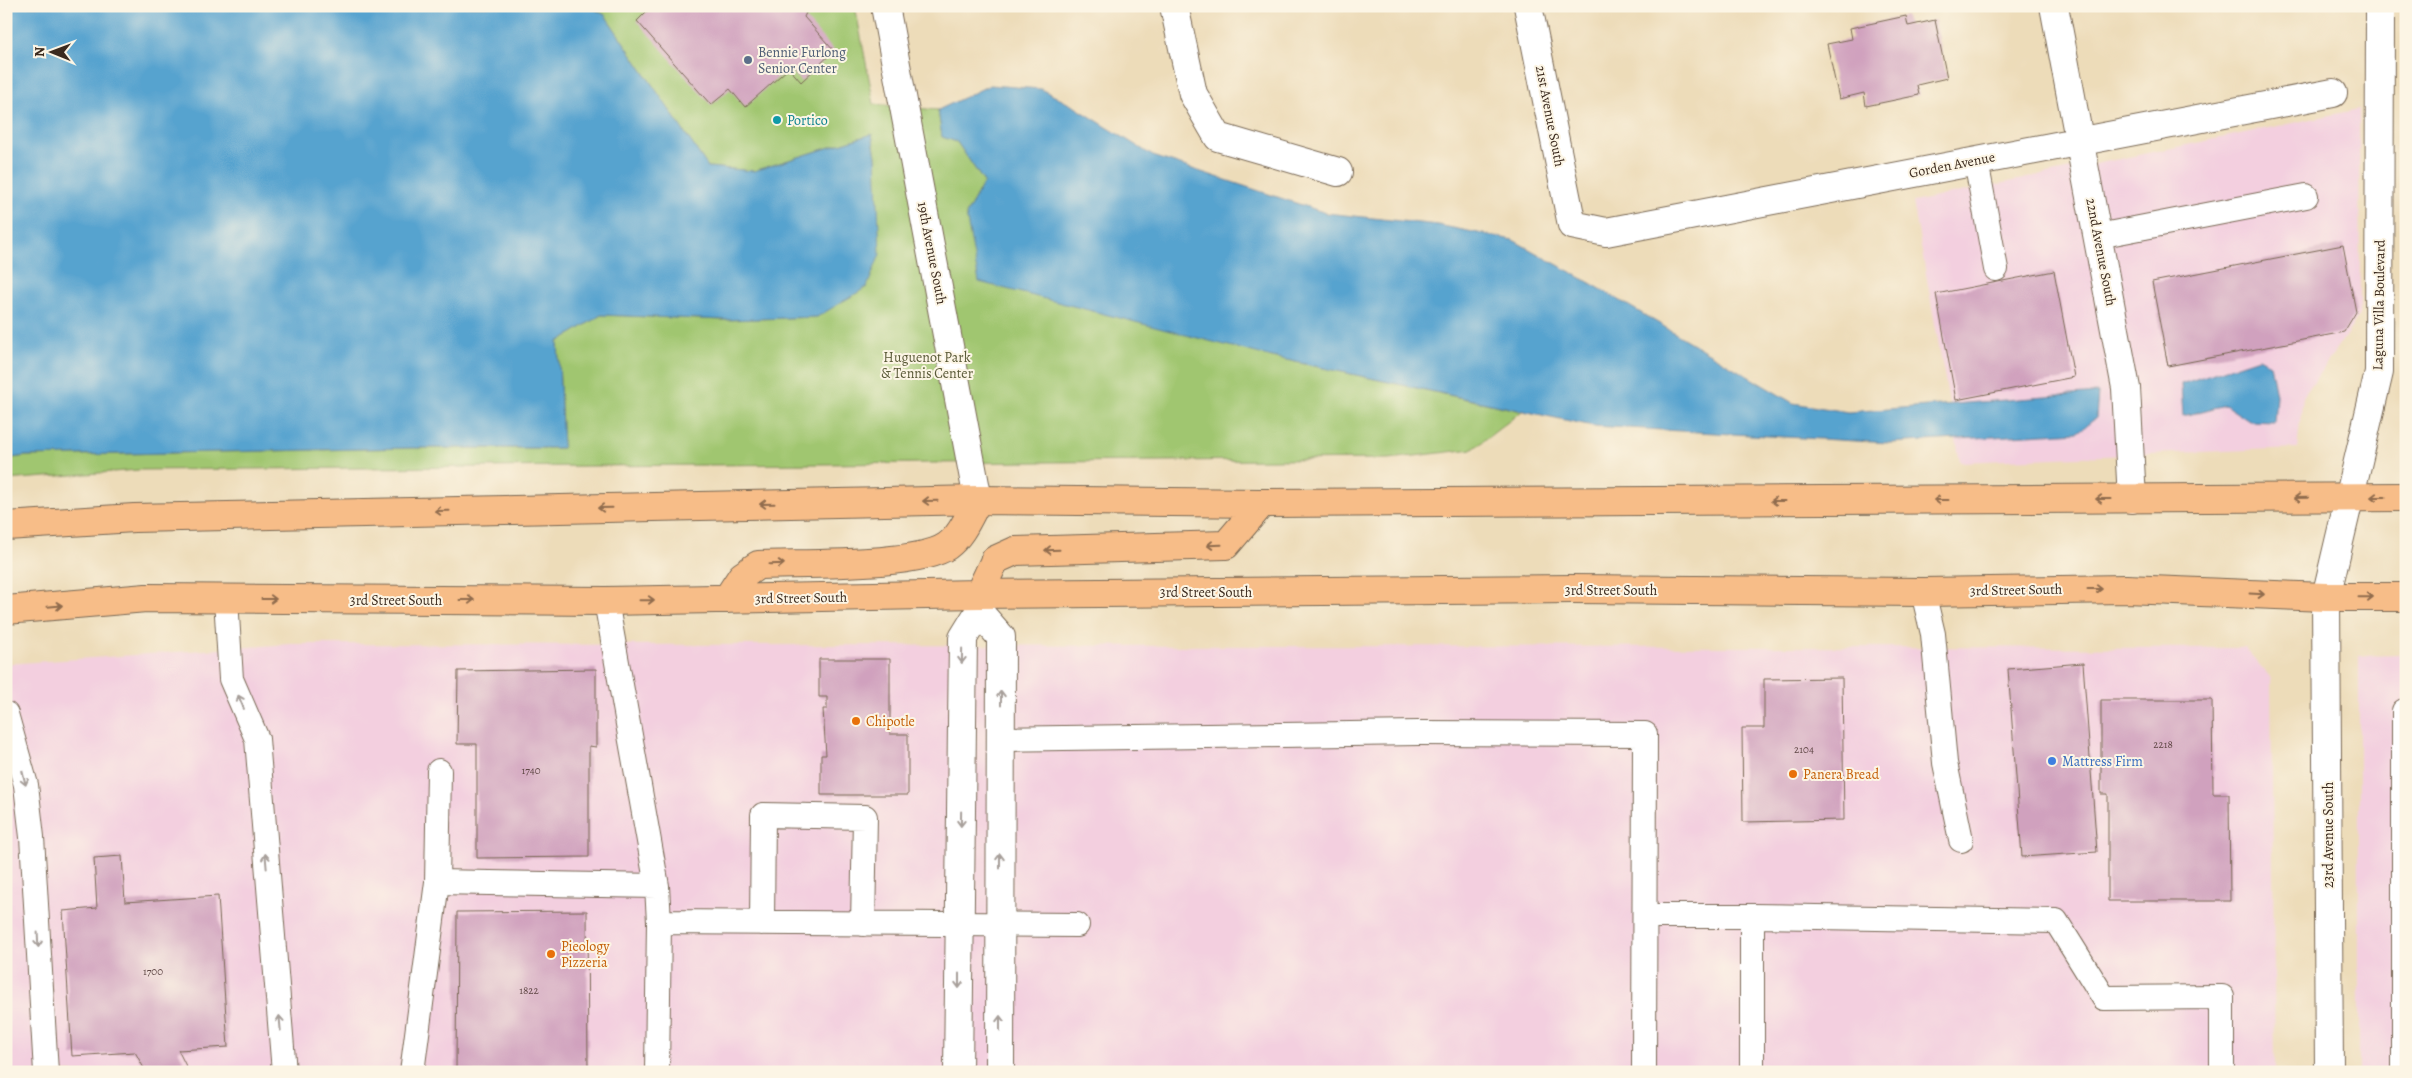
<svg xmlns="http://www.w3.org/2000/svg" width="2412" height="1078" font-family="Alegreya,serif">
<rect width="100%" height="100%" fill="#fcf5e5"/>
<filter id="ink" filterUnits="userSpaceOnUse"><feTurbulence type="fractalNoise" baseFrequency=".02" numOctaves="2"/><feDisplacementMap in="SourceGraphic" scale="10" xChannelSelector="R" yChannelSelector="G"/><feConvolveMatrix kernelMatrix="1 2 1 2 8 2 1 2 1" color-interpolation-filters="sRGB"/></filter>
<filter id="wash" filterUnits="userSpaceOnUse"><feTurbulence type="fractalNoise" baseFrequency=".0096" numOctaves="4" result="noise"/><feDisplacementMap in="SourceGraphic" scale="20" xChannelSelector="R" yChannelSelector="G"/><feGaussianBlur stdDeviation="1.12" result="paint"/><feColorMatrix in="noise" values="0 0 0 0 0 0 0 0 0 0 0 0 0 0 0 0 0 1.4 0 .05"/><feComposite in="paint" operator="in"/></filter>
<g filter="url(#wash)">
<rect width="100%" height="100%" fill="#eddcb9"/>
<path fill="#f3cfdf" d="M2359,109L2360,315L2303,397L2297,448L1960,462L1913,202Z
M291,644L2245,648L2271,678L2275,1072H6V664Z
M2406,655V1072H2359V656Z"/>
<path fill="#a0c670" stroke="#6e7847" d="M589,6H855L874,104L938,110L942,137L957,142L984,182L966,215L1268,356L1522,411L1473,449L1389,459L139,470L6,480V459L25,456L410,448H563L558,342L601,315L725,320L817,317L876,185V157L872,134L754,171L708,167L605,15Z"/>
<path fill="#57a3cf" stroke="#496676" d="M6,6H589L605,15L708,167L754,171L872,134L876,157L880,254L867,287L817,317L725,320L601,315L558,342L563,448H410L25,456L6,459Z
M990,85L1041,89L1075,107L1153,156L1326,213L1438,225L1513,240L1592,284L1793,403L1848,412L2098,393L2096,418L2078,432L1890,443L1593,426L1268,356L979,282L966,215L984,182L957,142L942,137L938,110Z
M2259,358L2270,364L2276,395L2274,422L2249,421L2225,405L2183,416L2181,384Z"/>
<g id="blocks">
<path fill="#d0a1be" d="M652,6H801L806,13L804,17L834,51L801,82L789,68L745,107L730,89L711,105L637,21Z
M1906,16L1908,26L1935,20L1947,78L1917,85L1919,95L1866,106L1864,93L1839,99L1827,44L1852,39L1850,28Z
M2343,245L2356,312L2344,332L2168,366L2152,282Z
M2054,271L2074,377L1956,400L1936,294Z
M819,659H890V734H908V795H821V755H826L823,709H827V697H819Z
M2083,663L2097,852L2022,857L2008,669Z
M596,669V747L589,746V857L477,858V744H457L458,671Z
M1842,678L1844,820L1743,822L1742,728H1764V679Z
M2101,700H2212L2213,794H2229L2230,901H2108V794H2101Z
M122,856L125,902L218,896L228,1047L178,1050L189,1072H146L135,1052L72,1056L63,911L97,908L94,858Z
M587,911L588,1072H456L457,912Z"/>
</g>
</g>
<g filter="url(#ink)">
<use href="#blocks" fill-opacity="0" stroke="#796854" stroke-width="1"/>
<g fill="none" stroke-linecap="round" stroke-linejoin="round">
<defs>
<path id="lane" d="M1976,161L1996,269
M2098,236L2306,196
M1923,592L1933,634L1945,763L1961,840
M226,599L231,679L257,739L284,1072
M606,601L657,886L659,922L657,1072
M6,714L26,785L32,837L46,1072
M1000,739L1419,733L1645,734L1644,1072
M439,771L437,882L657,886
M1645,916H1752
M659,922L1077,925
M762,923L763,815L865,817L863,924
M412,1072L437,882
M1752,1072V916L2056,921L2104,998L2222,997V1072
M2404,1072V711L2406,712"/>
<path id="street" d="M885,6L978,500
M1174,6L1193,94L1218,137L1338,172
M1528,6L1572,225L1606,232L2333,93
M2054,6L2126,388L2132,499
M979,612L1001,637L1000,1072
M958,1072L963,638L979,612V594
M2329,1072L2326,597L2379,372L2380,6"/>
<path id="primary" d="M6,526L134,518L978,500L1262,503L2406,497
M979,594L995,560L1015,551L1226,545L1262,503
M727,599L742,576L758,565C798,563 917,567 947,546C962,535 969,516 978,500
M6,610L146,598L606,601L979,594L1573,589L1923,592L2126,589L2326,597H2406"/>
</defs>
<use href="#lane" stroke="#796854" stroke-width="26"/>
<use href="#street" stroke="#796854" stroke-width="30"/>
<use href="#primary" stroke="#796854" stroke-width="30"/>
<use href="#lane" stroke="#fff" stroke-width="24"/>
<use href="#street" stroke="#fff" stroke-width="28"/>
<use href="#primary" stroke="#f7bd88" stroke-width="28"/>
</g>
<defs><path id="oneway-shaft" d="M-6 0H5M1.5-3L5.5 0L1.5 3" fill="none" stroke-width="1.6" stroke-linecap="round" stroke-linejoin="round" transform="scale(1.25)"/></defs>
<g stroke="#906c4e">
<use href="#oneway-shaft" transform="translate(2378 497) rotate(180)"/>
<use href="#oneway-shaft" transform="translate(2301 498) rotate(179)"/>
<use href="#oneway-shaft" transform="translate(2103 499) rotate(180)"/>
<use href="#oneway-shaft" transform="translate(1941 500) rotate(180)"/>
<use href="#oneway-shaft" transform="translate(930 501) rotate(179)"/>
<use href="#oneway-shaft" transform="translate(1778 501) rotate(180)"/>
<use href="#oneway-shaft" transform="translate(767 504) rotate(179)"/>
<use href="#oneway-shaft" transform="translate(605 508) rotate(179)"/>
<use href="#oneway-shaft" transform="translate(442 511) rotate(179)"/>
<use href="#oneway-shaft" transform="translate(1214 545) rotate(178)"/>
<use href="#oneway-shaft" transform="translate(1052 550) rotate(178)"/>
<use href="#oneway-shaft" transform="translate(777 564) rotate(-2)"/>
<use href="#oneway-shaft" transform="translate(2095 589)"/>
<use href="#oneway-shaft" transform="translate(2257 594) rotate(3)"/>
<use href="#oneway-shaft" transform="translate(2366 597) rotate(-1)"/>
<use href="#oneway-shaft" transform="translate(269 599)"/>
<use href="#oneway-shaft" transform="translate(467 600)"/>
<use href="#oneway-shaft" transform="translate(647 600) rotate(-1)"/>
<use href="#oneway-shaft" transform="translate(55 606) rotate(-5)"/>
</g>
<g stroke="#a79f9a">
<use href="#oneway-shaft" transform="translate(962 656) rotate(91)"/>
<use href="#oneway-shaft" transform="translate(1001 698) rotate(-90)"/>
<use href="#oneway-shaft" transform="translate(241 702) rotate(-113)"/>
<use href="#oneway-shaft" transform="translate(24 778) rotate(76)"/>
<use href="#oneway-shaft" transform="translate(961 819) rotate(91)"/>
<use href="#oneway-shaft" transform="translate(266 861) rotate(-95)"/>
<use href="#oneway-shaft" transform="translate(1000 861) rotate(-90)"/>
<use href="#oneway-shaft" transform="translate(38 940) rotate(87)"/>
<use href="#oneway-shaft" transform="translate(959 981) rotate(90)"/>
<use href="#oneway-shaft" transform="translate(280 1023) rotate(-95)"/>
<use href="#oneway-shaft" transform="translate(1000 1023) rotate(-90)"/>
</g>
</g>
<circle fill="#5c6f8a" stroke="#fcf5e5" stroke-width="2" cx="748" cy="60" r="5"/>
<circle fill="#0f9aa8" stroke="#fcf5e5" stroke-width="2" cx="777" cy="120" r="5"/>
<g fill="#e8710a" stroke="#fcf5e5" stroke-width="2">
<circle cx="856" cy="721" r="5"/>
<circle cx="1793" cy="774" r="5"/>
<circle cx="551" cy="954" r="5"/>
</g>
<circle fill="#3f7fe0" stroke="#fcf5e5" stroke-width="2" cx="2052" cy="761" r="5"/>
<g text-anchor="middle" dominant-baseline="central" stroke-width="4" stroke-linejoin="round" paint-order="stroke">
<g font-size="11" fill="#604846">
<text x="2163" y="744">2218</text>
<text x="1804" y="749">2104</text>
<text x="531" y="770">1740</text>
<text x="153" y="971">1700</text>
<text x="529" y="990">1822</text>
</g>
<g font-size="14" fill="#4e5e75" stroke="#fcf5e5" text-anchor="start">
<text x="758" y="52">Bennie Furlong<tspan x="758" dy="16">Senior Center</tspan></text>
</g>
<g font-size="14" fill="#3b2a1e" stroke="#fcf5e5">
<text transform="translate(1550 116) rotate(79)">21st Avenue South</text>
<text transform="translate(1952 165) rotate(-11)">Gorden Avenue</text>
<text transform="translate(2101 252) rotate(79)">22nd Avenue South</text>
<text transform="translate(932 253) rotate(79)">19th Avenue South</text>
<text transform="translate(2379 305) rotate(-89)">Laguna Villa Boulevard</text>
<text x="1611" y="590">3rd Street South</text>
<text transform="translate(2016 590) rotate(-1)">3rd Street South</text>
<text x="1206" y="592">3rd Street South</text>
<text transform="translate(801 598) rotate(-1)">3rd Street South</text>
<text x="396" y="600">3rd Street South</text>
<text transform="translate(2328 835) rotate(-90)">23rd Avenue South</text>
</g>
<g font-size="14" fill="#0d838f" stroke="#fcf5e5" text-anchor="start">
<text x="787" y="120">Portico</text>
</g>
<g font-size="14" fill="#595937" stroke="#fcf5e5">
<text x="927" y="357">Huguenot Park<tspan x="927" dy="16">&amp; Tennis Center</tspan></text>
</g>
<g font-size="14" fill="#c56008" stroke="#fcf5e5" text-anchor="start">
<text x="866" y="721">Chipotle</text>
<text x="1803" y="774">Panera Bread</text>
<text x="561" y="946">Pieology<tspan x="561" dy="16">Pizzeria</tspan></text>
</g>
<g font-size="14" fill="#366cbe" stroke="#fcf5e5" text-anchor="start">
<text x="2062" y="761">Mattress Firm</text>
</g>
</g>
<rect width="2412" height="1078" fill="none" stroke="#fcf5e5" stroke-width="25"/>
<g transform="translate(52 52) rotate(271)" stroke="#fcf5e5" stroke-width="4" paint-order="stroke">
<path d="M0-4L9 19L0 12L-9 19Z" fill="#3b2a1e"/>
<text y="-8" font-size="14" font-weight="bold" text-anchor="middle" fill="#3b2a1e">N</text>
</g>
</svg>
